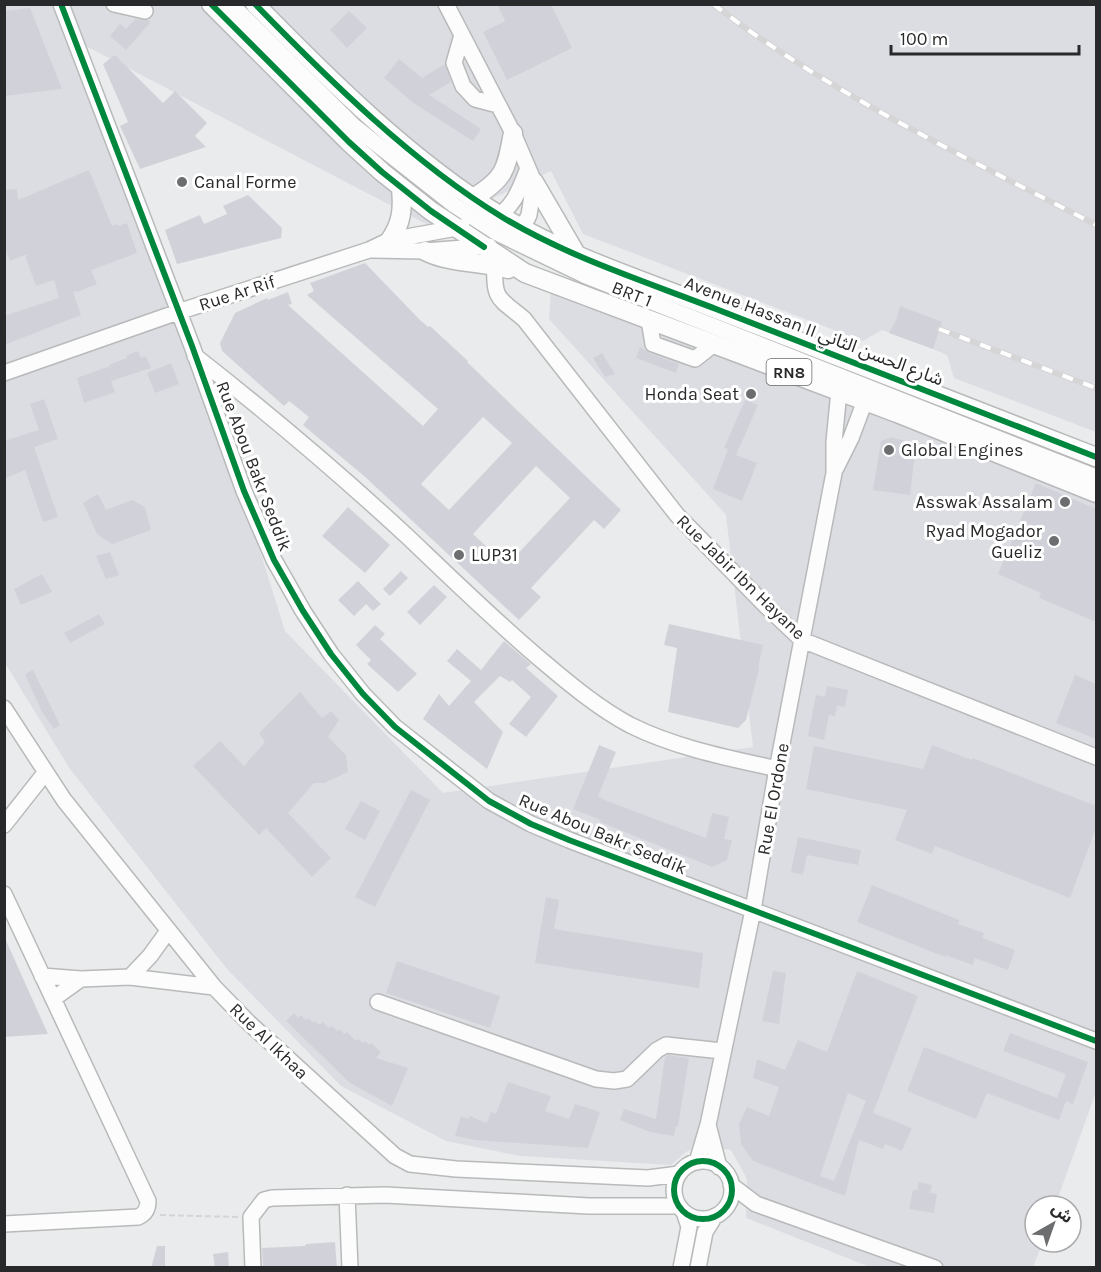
<svg xmlns="http://www.w3.org/2000/svg" width="1101" height="1272" font-family="Karla,'Noto Sans Arabic',sans-serif">
<rect width="100%" height="100%" fill="#eaebec"/>
<path fill="#dcdde3" d="M5,5H1096V432L954,378L947,355L933,349L882,330L863,341L583,234L551,171L432,227L63,34L228,449L285,631L443,793L753,747L726,515L549,319L552,275L1096,489V1092L1055,1206H1035V1242H1043L1033,1267H870L746,1218L747,1179L731,1150L701,1145L686,1152L671,1165L520,1156L446,1141L341,1086L227,969L70,769L5,663Z"/>
<path fill="#d1d2d9" fill-rule="evenodd" d="M497,4H551L572,48L507,80L483,32L505,21Z
M30,8L62,89L4,96V11Z
M349,11L367,28L347,48L330,30Z
M135,19L148,20L151,22L126,50L110,36L120,24L126,29Z
M115,55L163,103L175,91L207,123L195,136L206,147L140,169L120,126L128,122L103,64Z
M399,59L422,78L445,64L451,82L429,95L481,129L473,141L412,102L384,78Z
M89,170L112,226L117,224L118,226L127,223L137,253L91,270L97,284L80,291L73,292L81,315L4,345V316L59,298L54,280L36,286L26,258L27,254L10,261L4,246V190L17,189L18,200Z
M248,195L282,228L281,238L177,264L165,230L200,215L204,224L227,214L223,206Z
M365,263L420,320L428,327L430,326L468,361L467,362L621,510L604,529L594,520L531,588L541,597L519,620L364,476L303,425L309,417L289,401L284,406L222,351L220,343L235,313L267,298L268,300L288,292L292,304L288,305L423,426L438,409L307,295L314,291L310,283ZM483,417L512,443L449,510L421,484ZM536,466L570,498L510,562L493,546L490,550L473,534Z
M900,306L942,322L933,349L889,333L897,318Z
M640,347L650,353L679,364L676,373L636,358Z
M138,351L141,358L146,356L151,368L111,381L115,392L84,403L77,378L110,366L109,365L127,358L126,356Z
M602,353L615,374L605,377L593,358Z
M171,363L179,384L155,393L147,373Z
M44,399L58,439L34,447L58,517L43,522L25,470L4,479V441L39,430L30,404Z
M745,400L758,405L736,455L757,463L742,501L713,489L728,449L724,448Z
M891,437L916,444L910,495L873,490L881,441Z
M1036,483L1096,509V622L1039,598L1041,593L998,574Z
M98,494L106,510L132,500L145,507L151,530L112,544L97,534L83,503Z
M348,507L390,545L365,573L322,536Z
M110,552L119,575L106,579L96,556Z
M401,571L408,578L390,596L383,589Z
M42,574L52,592L21,605L14,589Z
M358,581L381,604L373,611L366,604L354,616L338,600Z
M434,585L447,597L420,625L407,612Z
M99,614L105,624L70,643L64,633Z
M669,624L763,645L758,668L759,669L746,720L738,728L668,712L677,648L664,645Z
M375,625L385,634L380,639L417,674L398,692L367,664L371,660L356,645Z
M504,641L531,664L526,668L558,696L526,737L509,724L531,697L512,680L510,682L500,676L474,702L503,732L487,769L423,719L439,694L449,706L471,681L447,661L457,649L481,670Z
M33,670L60,725L54,729L42,712L25,674Z
M1075,675L1096,684V739L1056,723Z
M827,686L848,690L845,707L837,705L835,716L829,715L824,740L808,736L816,695L825,697Z
M300,692L322,718L331,711L339,720L328,737L346,755L348,772L324,783H314L288,813L331,858L312,877L266,828L259,835L193,766L220,741L244,766L265,742L259,733Z
M599,745L616,752L598,796L607,801L706,838L712,813L729,817L724,839L732,840L727,860L712,867L600,822L601,820L573,809Z
M932,745L972,760L973,758L1096,806V828L1070,898L935,846L932,854L895,840L907,810L806,789L814,746L923,769Z
M411,790L430,800L375,907L355,897Z
M361,801L380,811L365,840L345,829Z
M798,837L861,850L858,865L807,855L803,875L791,872Z
M872,885L959,920L958,924L984,933L982,938L1015,950L1008,970L975,958L973,965L945,955V957L857,922Z
M546,897L559,900L554,929L703,953L699,988L535,963Z
M4,936L48,1034L4,1037Z
M397,961L500,996L490,1028L386,993Z
M773,971L786,973L779,1024L762,1021Z
M857,971L918,996L873,1113L912,1128L902,1151L885,1144L883,1149L859,1140L845,1196L753,1161L741,1144L739,1124L747,1107L769,1116L779,1087L753,1078L757,1059L785,1070L798,1040L827,1052ZM848,1093L866,1101L834,1181L820,1176Z
M294,1013L298,1018L301,1015L306,1020L308,1018L313,1023L315,1021L319,1025L323,1022L329,1028L332,1026L338,1031L340,1029L344,1034L347,1032L356,1041L358,1039L363,1043L365,1041L369,1045L371,1043L381,1052L376,1058L408,1068L392,1106L350,1083L286,1021Z
M1010,1033L1088,1062L1073,1104L1066,1101L1059,1120L987,1093L976,1119L907,1091L924,1047L1057,1098L1066,1074L1003,1051Z
M668,1055L689,1058L678,1126H676L674,1136L650,1132L620,1120L624,1109L656,1119L665,1057Z
M508,1082L551,1096L545,1111L569,1119L575,1104L600,1112L588,1148L476,1140L455,1136L461,1116L468,1119L470,1116L487,1123L491,1112L496,1114Z
M919,1182L932,1185L930,1193L937,1194L934,1213L909,1209L913,1190H917Z
M335,1242L337,1268H263L262,1248L305,1246L306,1244Z
M157,1246H165V1268H151Z
M228,1252L229,1268H215L213,1254Z"/>
<g fill="none" stroke-linecap="round" stroke-linejoin="round">
<defs>
<path id="minor" d="M61,4L192,346L244,491L274,560L303,611L331,654L363,694L395,727L489,801L531,824L569,840L1096,1041
M114,4L145,11
M231,4L355,127L454,205L497,233L586,276L1096,477
M446,4L513,133L534,182L529,215L522,229L513,235
M462,35L454,63L463,86L475,99L498,105
M491,220C513,210 520,189 528,168
M372,250L425,251L489,246
M495,265C493,300 499,298 524,319L677,515L766,606L802,640L1096,757
M649,320L653,344L695,359L714,344
M195,356C269,414 340,474 409,538C454,581 498,624 546,664C572,686 600,709 630,725C676,748 728,758 778,769
M4,373L178,312L369,250L390,240L462,227
M836,468L851,438L869,390
M4,708L64,800L214,987L249,1023L395,1156L410,1164L456,1169L648,1178L679,1174
M4,825L45,773
M4,894L148,1201C148,1209 145,1214 138,1217L4,1224
M42,976L81,979L130,977L214,987
M130,977L150,956L168,931
M53,999L81,979
M378,1002L596,1079L614,1081L627,1079L657,1050L666,1045L722,1051
M708,1125L719,1167
M674 1190a29 29 0 1 1 58 0a29 29 0 1 1-58 0Z
M697,1162L708,1125L753,910L775,780L834,473V442L840,381
M731,1185L756,1204L935,1268
M347,1195L350,1268
M253,1268L251,1217L264,1200L272,1198L385,1195L589,1206H679
M681,1268L689,1227L684,1212
M698,1268L705,1232L715,1216"/>
<path id="major" d="M211,4L349,142L382,172L431,211L525,273L897,413L1096,493
M255,4C329,80 412,162 502,217C568,257 644,281 716,309C843,359 970,407 1096,457
M534,182L576,254
M473,198C506,178 506,169 513,133
M390,240C402,223 403,208 401,188
M425,251C451,264 481,261 508,269"/>
</defs>
<use href="#minor" stroke="#b8baba" stroke-width="18"/>
<use href="#major" stroke="#b8baba" stroke-width="21"/>
<path stroke="#d4d5d5" stroke-width="2" stroke-dasharray="6 3" stroke-linecap="butt" d="M160,1215L238,1217"/>
<use href="#minor" stroke="#fcfcfc" stroke-width="15"/>
<use href="#major" stroke="#fcfcfc" stroke-width="18"/>
<defs>
<path id="rail" d="M713,4C830,94 966,157 1096,225
M939,329L1096,388"/>
</defs>
<use href="#rail" stroke="#d5d5d6" stroke-width="6"/>
<use href="#rail" stroke="#fff" stroke-width="4" stroke-dasharray="11" stroke-linecap="butt"/>
<defs>
<path id="cycleway" d="M61,4L192,346L244,491L274,560L303,611L331,654L363,694L395,727L489,801L531,824L569,840L1096,1041
M211,4L349,142L382,172L431,211L484,247
M255,4C329,80 412,162 502,217C568,257 644,281 716,309C843,359 970,407 1096,457
M674 1190a29 29 0 1 1 58 0a29 29 0 1 1-58 0Z"/>
</defs>
<use href="#cycleway" stroke="#fff" stroke-width="10"/>
<use href="#cycleway" stroke="#00873e" stroke-width="6"/>
</g>
<g fill="#6c6d6e" stroke="#fff" stroke-width="2">
<circle cx="182" cy="182" r="6"/>
<circle cx="751" cy="394" r="6"/>
<circle cx="889" cy="450" r="6"/>
<circle cx="1065" cy="502" r="6"/>
<circle cx="1054" cy="541" r="6"/>
<circle cx="459" cy="555" r="6"/>
</g>
<g text-anchor="middle" dominant-baseline="central" stroke-width="6" stroke-linejoin="round" paint-order="stroke">
<rect fill="#fff" stroke="#68696a" stroke-width="1.5" x="766.5" y="359" width="45" height="26" rx="4.5"/>
<g font-size="16" font-weight="bold" fill="#28292a">
<text x="789" y="372">RN8</text>
</g>
<g font-size="18" fill="#28292a" stroke="#fff" text-anchor="start">
<text x="194" y="182">Canal Forme</text>
<text x="739" y="394" text-anchor="end">Honda Seat</text>
<text x="901" y="450">Global Engines</text>
<text x="1053" y="502" text-anchor="end">Asswak Assalam</text>
<text x="1042" y="531" text-anchor="end">Ryad Mogador<tspan x="1042" dy="21">Gueliz</tspan></text>
<text x="471" y="555">LUP31</text>
</g>
<g font-size="18" fill="#28292a" stroke="#fff">
<text transform="translate(237 293) rotate(-18)">Rue Ar Rif</text>
<text transform="translate(632 294) rotate(22)">BRT 1</text>
<text transform="translate(814 331) rotate(21)">Avenue Hassan II شارع الحسن الثاني</text>
<text transform="translate(254 466) rotate(69)">Rue Abou Bakr Seddik</text>
<text transform="translate(741 577) rotate(44)">Rue Jabir Ibn Hayane</text>
<text transform="translate(773 799) rotate(-80)">Rue El Ordone</text>
<text transform="translate(603 834) rotate(23)">Rue Abou Bakr Seddik</text>
<text transform="translate(269 1041) rotate(44)">Rue Al Ikhaa</text>
</g>
</g>
<rect width="1101" height="1272" fill="none" stroke="#28292a" stroke-width="12"/>
<g transform="translate(1053 1224) rotate(40)"><circle r="28" fill="#ffffff" stroke="#a9a9aa" stroke-width="1.5"/>
<path d="M0-4.5L10 22L0 15L-10 22Z" fill="#6c6d6e"/>
<text y="-9" font-size="16" font-weight="bold" text-anchor="middle" fill="#28292a">ش</text>
</g>
<path d="M891 45v9h188v-9" fill="none" stroke="#28292a" stroke-width="3"/>
<text x="900" y="45" font-size="18" fill="#28292a" stroke="#ffffff" stroke-width="4.5" paint-order="stroke">100 m</text>
</svg>
